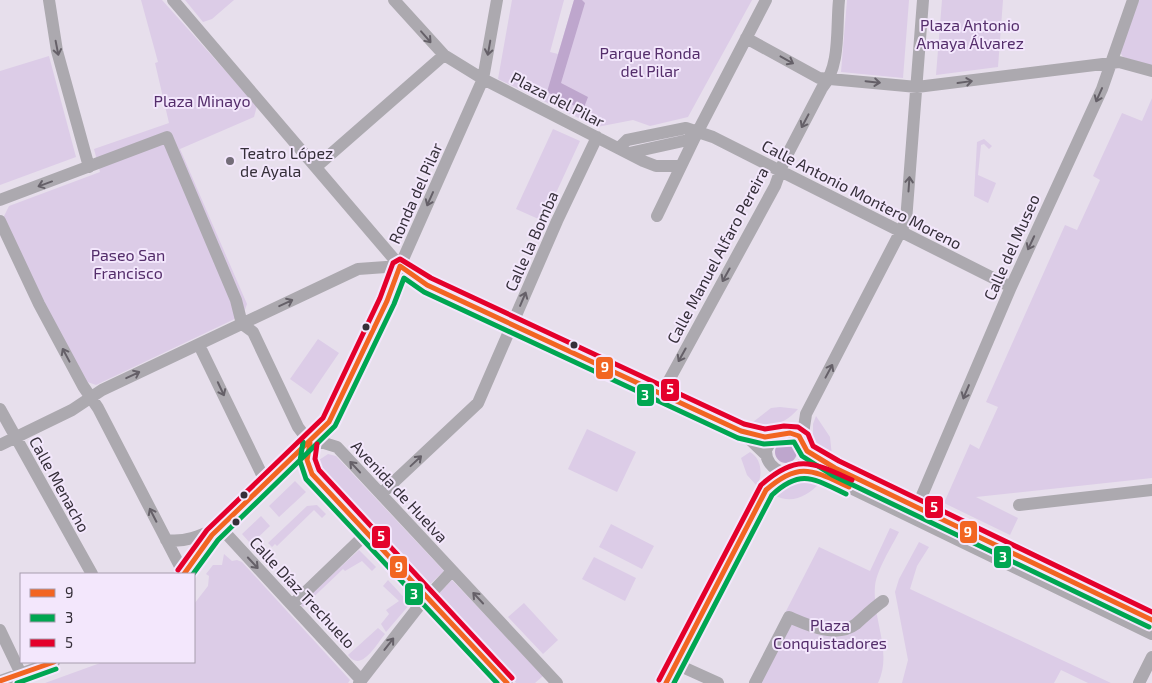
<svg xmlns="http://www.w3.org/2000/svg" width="1152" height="683" font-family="'Exo 2',sans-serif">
<rect width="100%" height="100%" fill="#e7dfec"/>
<path fill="#dccce7" d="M141,0H162L257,106L254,117L180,149L247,304L243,315L96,385L79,379L3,218L9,206L100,172L94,149L169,123L155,63L158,62Z
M185,0H234L212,19L203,22Z
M512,0H564L550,52L558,54L574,0H752L688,117L650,126L633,120L597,127L498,79Z
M847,0H909L903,78L841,72Z
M942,0H1003L998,67L936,75Z
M1139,0H1152V66L1123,57L1120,52Z
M49,56L76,157L0,185V71Z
M1152,98V478L976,497L1018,518L1010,535L944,503L970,444L979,449L998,407L986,402L1065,225L1077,230L1100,180L1093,176L1122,113L1142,121Z
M553,129L580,141L543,221L516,209Z
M984,139L992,146L989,149L984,144L981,145L978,175L996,183L988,203L974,196L977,142Z
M318,339L339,353L311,394L290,379Z
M780,407L798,409C786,423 771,429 753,422L771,408Z
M816,416L830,437L832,456L830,458L813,441V424Z
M587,429L636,452L617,492L568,469Z
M750,452C762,459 763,475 757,486L747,475L741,458Z
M328,454L336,456L444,571L427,587L319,472V460Z
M799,479H808L820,483C807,496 792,505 774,495L784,485Z
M295,481L306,492L279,517L269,506Z
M317,505L326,514L322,518L314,510L277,546L275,544L272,547L268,543L307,506Z
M261,516L270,526L251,544L242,534Z
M611,524L654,546L642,569L599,547Z
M890,528L899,532C891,548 877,569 875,586C872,620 893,651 878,683H749L819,547L870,571Z
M919,542L929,547L917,566L910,589L1111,683H1088L1061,670L1054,683H902L908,660L895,592L899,579Z
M359,550L376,567L372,571L362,561L345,571L343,569L303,607L300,604Z
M224,554L232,561L237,560L242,562L350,680L348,683H45L103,662H194V604L208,586L209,576L206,574L213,565H222Z
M594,557L636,578L625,601L582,579Z
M388,580L410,604L386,632L381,624L389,614L386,610L399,601L383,586Z
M452,580L543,676L535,683H516L436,596Z
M524,603L558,640L543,654L508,617Z
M378,628L385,634C376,645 361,673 348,655Z"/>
<path fill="#bea6cd" d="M574,0H582L585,3L561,83L588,97L583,110L547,92Z
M775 452a11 11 0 1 1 22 0a11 11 0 1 1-22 0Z"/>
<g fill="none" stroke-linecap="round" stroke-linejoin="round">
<path stroke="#aca9af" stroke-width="12" d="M49,0L57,51L89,167
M173,0L400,266L427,285L741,431L766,455
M394,0L444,55L483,79L643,161L656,166H681
M746,38L819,78L917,87L1119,62L1152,71
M619,148L627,140L686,128L713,137L1011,287
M629,153L688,140L697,133
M316,167L444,55
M0,200L167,137L236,300L242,324
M657,216L697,133L766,0
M0,221L39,304L83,386L98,408L184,574
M242,324L253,332L298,427L310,443
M199,345L267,485
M661,395L775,186L784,161L822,88C841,66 836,28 839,0
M0,409L92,574
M804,442C796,431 785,430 774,436L766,450C765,472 795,482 805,460C808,453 806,448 804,441C802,433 805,423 806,414L906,221L923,0
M310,443H324L337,447L557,683
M310,443L307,460L312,474L507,683
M0,445L72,410L102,390L358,269L400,266
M807,451L835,468L1152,620
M796,470L812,472L830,478L1152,634
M381,494L478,403L557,221L597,137
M1019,505L1152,490
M917,507L1011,287L1102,89L1133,0
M166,540C186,543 202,535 220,527L361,680
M184,574L212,535L310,443L335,413L387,301L400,266L483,79L497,0
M292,605L367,533
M0,630L21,674
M676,664L718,683
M0,681L54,662
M359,683L419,606L452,571
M666,683L766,490L787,473
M755,683L789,617C808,625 836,639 856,624C865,616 873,608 883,601
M1139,683L1152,657"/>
<defs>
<path id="bus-1" d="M310,443L307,460L312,474L507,683
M184,574L212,535L329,422L387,301L400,266L427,285L741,431L765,437L790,433L799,436L807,451L835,468L1152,620
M0,681L54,662
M666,683L766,490C799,461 812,470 849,487"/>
<path id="bus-2" d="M303,442L300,461L306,479L497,683
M193,574L218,540L335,426L394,304L404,278L424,292L738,438L764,444L794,442L802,456L832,475L1149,627
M17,683L56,669
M674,683L772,495C801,468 814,479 846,494"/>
<path id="bus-3" d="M317,444L315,459L319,470L512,678
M178,570L207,530L323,418L380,298L393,263L400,259L431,278L744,424L765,429L784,426L798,427L808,434L813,446L839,461L1152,612
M659,680L761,485C797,453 812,462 852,480"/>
</defs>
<use href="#bus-1" stroke="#f3e7fc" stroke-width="9"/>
<use href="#bus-2" stroke="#f3e7fc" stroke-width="9"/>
<use href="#bus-3" stroke="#f3e7fc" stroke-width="9"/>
<use href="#bus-1" stroke="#f26522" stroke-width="5"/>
<use href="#bus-2" stroke="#00a651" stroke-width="5"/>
<use href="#bus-3" stroke="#e4002b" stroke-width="5"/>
</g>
<defs><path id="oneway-shaft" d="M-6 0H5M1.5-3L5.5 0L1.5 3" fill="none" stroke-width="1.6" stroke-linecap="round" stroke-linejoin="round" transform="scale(1.25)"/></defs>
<g stroke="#656068">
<use href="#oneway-shaft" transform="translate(426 37) rotate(49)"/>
<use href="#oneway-shaft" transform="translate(57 48) rotate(79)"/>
<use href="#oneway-shaft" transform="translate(489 48) rotate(100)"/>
<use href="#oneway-shaft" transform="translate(787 60) rotate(29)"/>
<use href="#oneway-shaft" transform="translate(873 82) rotate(6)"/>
<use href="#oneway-shaft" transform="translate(965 82) rotate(-8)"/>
<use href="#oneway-shaft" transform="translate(1099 95) rotate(114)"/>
<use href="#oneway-shaft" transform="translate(805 121) rotate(118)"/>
<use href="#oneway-shaft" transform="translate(45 184) rotate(160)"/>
<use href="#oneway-shaft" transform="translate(909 184) rotate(-86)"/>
<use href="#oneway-shaft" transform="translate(430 199) rotate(114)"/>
<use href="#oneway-shaft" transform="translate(1031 243) rotate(115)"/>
<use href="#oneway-shaft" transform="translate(726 275) rotate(119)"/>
<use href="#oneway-shaft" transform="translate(523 299) rotate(-67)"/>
<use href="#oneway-shaft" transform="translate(286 303) rotate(-25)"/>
<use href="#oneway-shaft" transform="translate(66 355) rotate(-118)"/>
<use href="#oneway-shaft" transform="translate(682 355) rotate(119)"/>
<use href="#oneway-shaft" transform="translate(829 371) rotate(-62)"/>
<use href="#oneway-shaft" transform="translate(133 375) rotate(-25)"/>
<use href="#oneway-shaft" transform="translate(221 389) rotate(65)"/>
<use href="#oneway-shaft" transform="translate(966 392) rotate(113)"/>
<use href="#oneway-shaft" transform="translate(416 461) rotate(-43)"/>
<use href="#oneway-shaft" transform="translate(355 467) rotate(-133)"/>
<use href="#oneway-shaft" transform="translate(153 515) rotate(-117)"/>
<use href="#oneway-shaft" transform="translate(253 563) rotate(47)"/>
<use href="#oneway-shaft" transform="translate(478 598) rotate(-133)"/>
<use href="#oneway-shaft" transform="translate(389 644) rotate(-52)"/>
</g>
<circle fill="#736d78" stroke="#f3e7fc" stroke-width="2" cx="230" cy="161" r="5"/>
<g fill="#352f39" stroke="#f3e7fc" stroke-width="2">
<circle cx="366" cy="327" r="4.5"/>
<circle cx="574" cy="345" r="4.5"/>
<circle cx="244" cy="495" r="4.5"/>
<circle cx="236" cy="522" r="4.5"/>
</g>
<g text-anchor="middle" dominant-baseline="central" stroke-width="4" stroke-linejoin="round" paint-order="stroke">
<g font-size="16" fill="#542d6b" stroke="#f3e7fc">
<text x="970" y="24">Plaza Antonio<tspan x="970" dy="18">Amaya Álvarez</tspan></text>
<text x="650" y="52">Parque Ronda<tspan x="650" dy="18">del Pilar</tspan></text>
<text x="202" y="100">Plaza Minayo</text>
<text x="128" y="254">Paseo San<tspan x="128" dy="18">Francisco</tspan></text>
<text x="830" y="624">Plaza<tspan x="830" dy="18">Conquistadores</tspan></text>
</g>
<g font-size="16" fill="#352f39" stroke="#f3e7fc">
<text transform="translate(558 99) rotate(27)">Plaza del Pilar</text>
<text transform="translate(415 193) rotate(-66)">Ronda del Pilar</text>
<text transform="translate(862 194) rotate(27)">Calle Antonio Montero Moreno</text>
<text transform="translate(531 241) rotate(-66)">Calle la Bomba</text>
<text transform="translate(1011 247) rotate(-66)">Calle del Museo</text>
<text transform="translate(717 255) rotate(-62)">Calle Manuel Alfaro Pereira</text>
<text transform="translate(60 484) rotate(61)">Calle Menacho</text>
<text transform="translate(400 491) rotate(47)">Avenida de Huelva</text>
<text transform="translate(303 592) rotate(47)">Calle Díaz Trechuelo</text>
</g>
<g font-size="16" fill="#352f39" stroke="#f3e7fc" text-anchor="start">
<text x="240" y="152">Teatro López<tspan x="240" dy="18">de Ayala</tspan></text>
</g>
</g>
<g stroke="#f3e7fc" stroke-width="2">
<rect x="595" y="356" width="19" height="24" rx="5" fill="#f26522"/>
<rect x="660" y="378" width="20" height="24" rx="5" fill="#e4002b"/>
<rect x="636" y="383" width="19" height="24" rx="5" fill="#00a651"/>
<rect x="924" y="495" width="20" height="24" rx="5" fill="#e4002b"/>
<rect x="959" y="520" width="19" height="24" rx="5" fill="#f26522"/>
<rect x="371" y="525" width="20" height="24" rx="5" fill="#e4002b"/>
<rect x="993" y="545" width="19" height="24" rx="5" fill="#00a651"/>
<rect x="389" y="555" width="19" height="24" rx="5" fill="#f26522"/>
<rect x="404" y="582" width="20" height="24" rx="5" fill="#00a651"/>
</g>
<g font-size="14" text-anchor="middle" font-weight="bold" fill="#fff">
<text x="605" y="372">9</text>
<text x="670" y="394">5</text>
<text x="645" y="400">3</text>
<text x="934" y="512">5</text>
<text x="968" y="537">9</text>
<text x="381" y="541">5</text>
<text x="1003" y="562">3</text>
<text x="399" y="572">9</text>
<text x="414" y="599">3</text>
</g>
<rect x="20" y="573" width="175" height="90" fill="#f3e7fc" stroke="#a79dae"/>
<rect x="30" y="589" width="25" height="8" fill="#f26522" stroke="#a79dae"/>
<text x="65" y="598" font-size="15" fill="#352f39">9</text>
<rect x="30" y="614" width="25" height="8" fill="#00a651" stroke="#a79dae"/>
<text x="65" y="623" font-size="15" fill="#352f39">3</text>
<rect x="30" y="639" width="25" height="8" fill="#e4002b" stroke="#a79dae"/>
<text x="65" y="648" font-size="15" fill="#352f39">5</text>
</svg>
